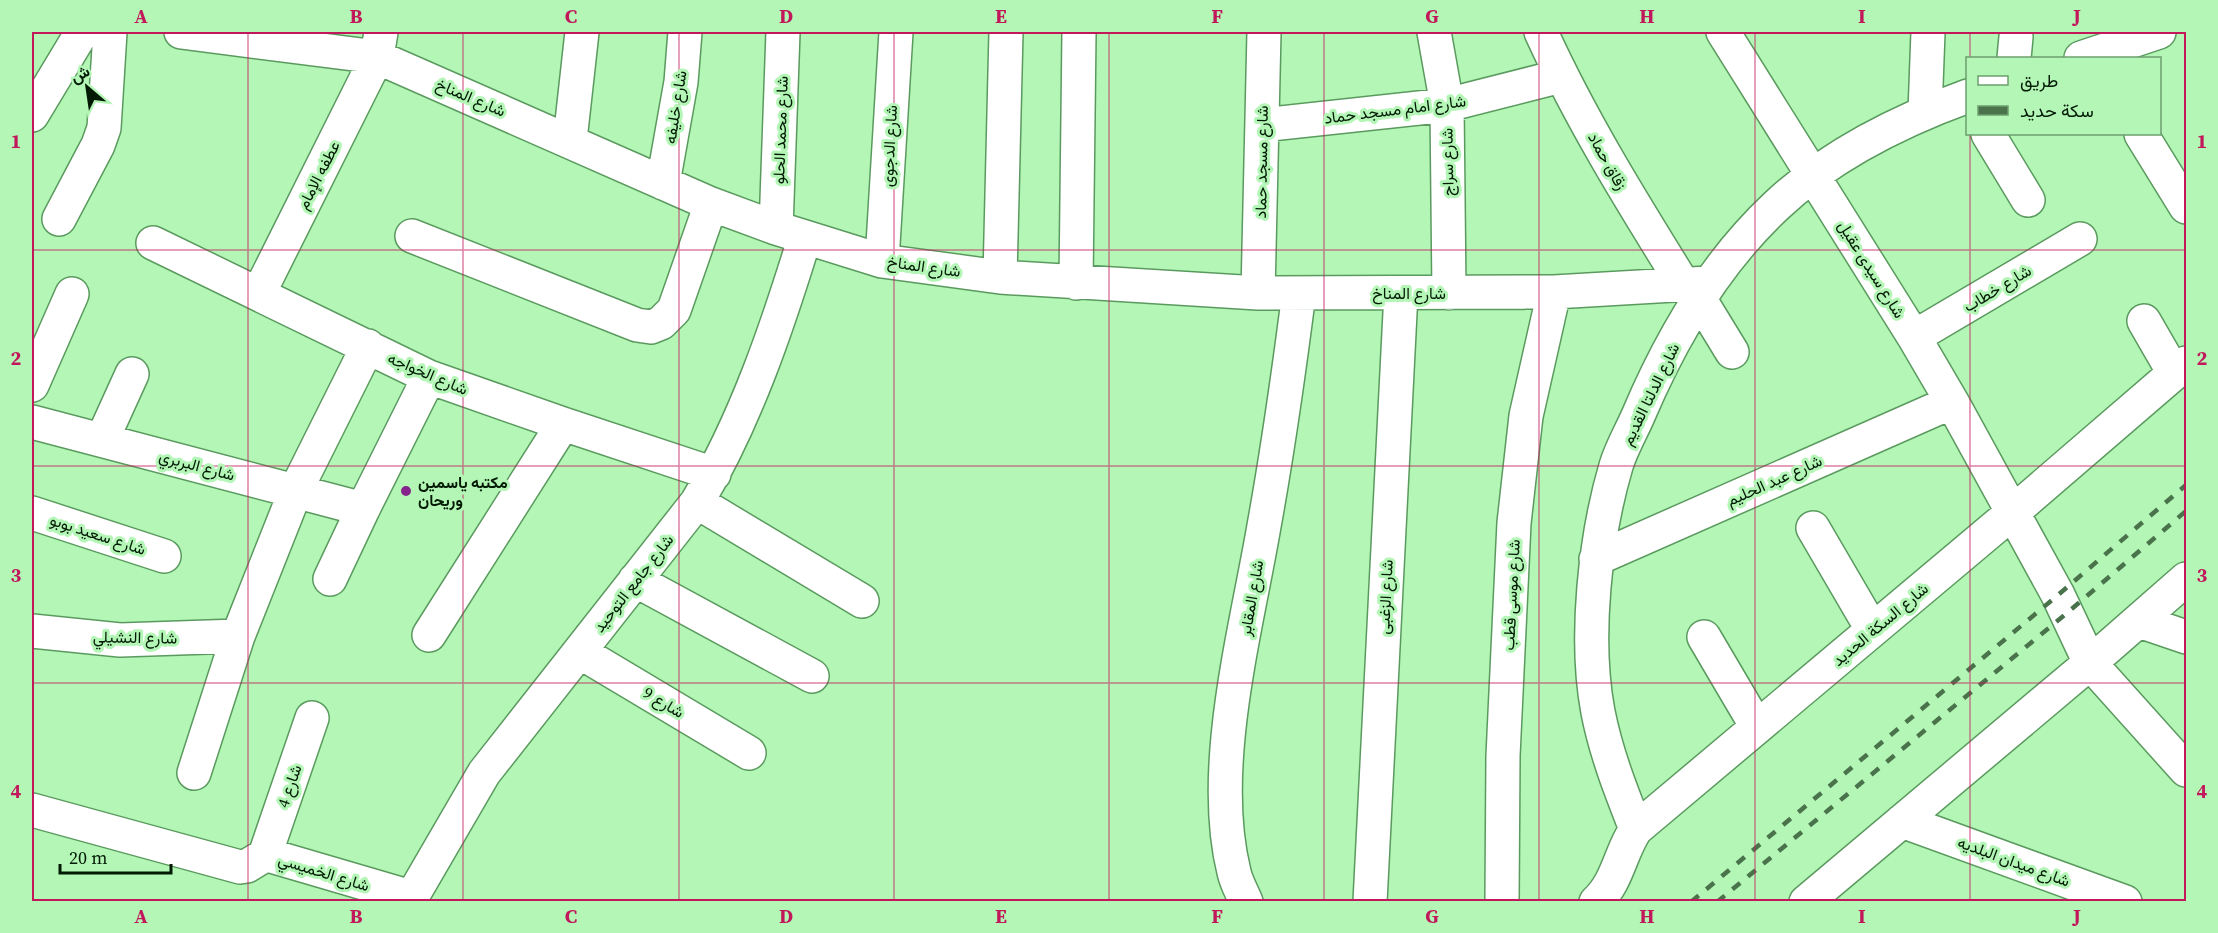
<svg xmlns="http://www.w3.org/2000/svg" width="2218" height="933" font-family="'Source Serif 4',Vazirmatn,serif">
<rect width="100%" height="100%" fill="#b3f6b6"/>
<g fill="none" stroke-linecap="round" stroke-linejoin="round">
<defs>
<path id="street" d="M181,32L377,57L711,204L776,228L882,261L1000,277L1258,293L1554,292L1708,283
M1434,32L1447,105L1449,293
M1541,32C1581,120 1632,202 1683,284
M1723,32L1914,337L1952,402L2058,595L2090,663L2186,770
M2014,58L2016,37
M2081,58L2159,32
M1925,112L1928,32
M32,115L82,32
M1262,125L1447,105L1561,76
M1988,134L2028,200
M2141,134L2186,207
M570,140L582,32
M663,183L681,82L685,32
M59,219L98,145L104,128L110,32
M776,228L783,32
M412,236L637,325L651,327L661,323L674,310L711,204
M153,243L429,377L563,424L714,474
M882,261L896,32
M1000,277L1006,32
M1076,283L1079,32
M259,293L377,57L381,32
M1258,293L1264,32
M1699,298L1732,352
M2144,321L2174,373
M1914,337L2080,239
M32,385L72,294
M32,422L363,509
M102,440L132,374
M697,502L862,601
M32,513L164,556
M1813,528L1872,629
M1596,559L1952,402
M330,579L363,509L429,377
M635,580L812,676
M2139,621L2186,637
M32,631L120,640L238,636
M429,635L563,424
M1704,637L1757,727
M580,652L749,753
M194,773L238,636L296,490L368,346
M32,810L240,867L247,866L265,855L271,856L411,897
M1902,821L2125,902
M1636,829C1621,791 1606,753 1598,712C1584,639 1595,537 1616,466C1621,449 1631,432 1638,416C1671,338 1714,264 1776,206C1830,155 1899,121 1968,96
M265,855L312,718
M409,902L484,773L697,502C746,420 777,328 805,237
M1246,902C1242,892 1236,882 1234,872C1208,768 1246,631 1264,526C1278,449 1289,371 1299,293
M1370,902L1401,293
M1502,902L1503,756L1514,523L1526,416L1554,292
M1596,902C1618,882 1620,852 1636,829L2013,512L2186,363
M1806,902L2090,663L2186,579"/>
</defs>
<use href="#street" stroke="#5b9a5f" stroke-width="36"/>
<use href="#street" stroke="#fff" stroke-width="33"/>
<path stroke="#4a734c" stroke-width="4.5" stroke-dasharray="10 10" stroke-linecap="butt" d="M1691,902L2058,595L2186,485
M1717,902L2067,613L2186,511"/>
</g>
<path fill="none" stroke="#c2185b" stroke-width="1.5" stroke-opacity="0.55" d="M248,32V902M463,32V902M679,32V902M894,32V902M1109,32V902M1324,32V902M1539,32V902M1755,32V902M1970,32V58M1970,134V902M32,250H2186M32,466H2186M32,683H2186"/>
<circle fill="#86238c" stroke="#b3f6b6" stroke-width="2" cx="406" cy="491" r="6"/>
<g text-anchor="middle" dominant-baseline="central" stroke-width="6" stroke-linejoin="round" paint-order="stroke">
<g font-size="16" fill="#021a04" stroke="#b3f6b6">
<text transform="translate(471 97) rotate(23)">شارع المناخ</text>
<text transform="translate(675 107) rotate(-81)">شارع خليفه</text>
<text transform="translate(1395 109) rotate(-7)">شارع امام مسجد حماد</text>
<text transform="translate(780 130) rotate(-88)">شارع محمد الحلو</text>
<text transform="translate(889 146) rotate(-87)">شارع الدجوى</text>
<text transform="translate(1608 161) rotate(61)">زقاق حماد</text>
<text transform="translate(1261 162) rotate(-89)">شارع مسجد حماد</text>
<text transform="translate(1447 162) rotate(-91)">شارع سراج</text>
<text transform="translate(318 175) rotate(-63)">عطفه الإمام</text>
<text transform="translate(924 266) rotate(8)">شارع المناخ</text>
<text transform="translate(1872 269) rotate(58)">شارع سيدى عقيل</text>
<text transform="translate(1997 288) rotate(-31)">شارع خطاب</text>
<text x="1409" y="293">شارع المناخ</text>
<text transform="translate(428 373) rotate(23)">شارع الخواجه</text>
<text transform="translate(1650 394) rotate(-64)">شارع الدلتا القديم</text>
<text transform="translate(197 465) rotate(15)">شارع البربري</text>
<text transform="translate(1774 480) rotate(-24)">شارع عبد الحليم</text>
<text transform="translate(98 534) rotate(18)">شارع سعيد بوبو</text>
<text transform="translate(633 583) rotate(-52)">شارع جامع التوحيد</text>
<text transform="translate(1511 595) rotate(-87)">شارع موسى قطب</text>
<text transform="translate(1385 597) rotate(-87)">شارع الزغبى</text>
<text transform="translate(1251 598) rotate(-80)">شارع المقابر</text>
<text transform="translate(1880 624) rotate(-40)">شارع السكة الحديد</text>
<text transform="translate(135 637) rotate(1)">شارع النشيلي</text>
<text transform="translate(664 702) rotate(31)">شارع 9</text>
<text transform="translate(289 786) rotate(-71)">شارع 4</text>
<text transform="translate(2014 861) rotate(20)">شارع ميدان البلديه</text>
<text transform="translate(324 872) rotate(17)">شارع الخميسي</text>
</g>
<g font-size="16" font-weight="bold" fill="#021a04" stroke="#b3f6b6" text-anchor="start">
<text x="418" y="482">مكتبه ياسمين<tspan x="418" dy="18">وريحان</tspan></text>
</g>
</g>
<rect width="2218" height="933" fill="none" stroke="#b3f6b6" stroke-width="66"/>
<rect x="1966" y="57" width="195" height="78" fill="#b3f6b6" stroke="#6c9e6f" stroke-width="1.5"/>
<rect x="1978" y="76" width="30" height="9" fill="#ffffff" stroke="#6c9e6f" stroke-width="1.5"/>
<text x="2020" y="87" font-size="18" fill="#021a04">طريق</text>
<rect x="1978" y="106" width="30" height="9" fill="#4a734c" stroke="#6c9e6f" stroke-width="1.5"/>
<text x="2020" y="117" font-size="18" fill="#021a04">سكة حديد</text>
<g transform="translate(87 87) rotate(331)" stroke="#b3f6b6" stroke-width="4.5" paint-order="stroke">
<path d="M0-4.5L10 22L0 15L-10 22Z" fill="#021a04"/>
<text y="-9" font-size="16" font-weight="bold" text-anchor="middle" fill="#021a04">ش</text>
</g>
<path d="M60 864v9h111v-9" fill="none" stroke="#021a04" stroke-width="3"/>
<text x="69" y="864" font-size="18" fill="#021a04" stroke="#b3f6b6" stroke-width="4.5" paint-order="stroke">20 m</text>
<rect x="33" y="33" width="2152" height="867" fill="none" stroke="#c2185b" stroke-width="2"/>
<g font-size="20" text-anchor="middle" font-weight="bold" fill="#c2185b">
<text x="141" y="23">A</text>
<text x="356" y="23">B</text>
<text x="571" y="23">C</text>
<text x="786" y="23">D</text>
<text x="1001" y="23">E</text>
<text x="1217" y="23">F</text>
<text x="1432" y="23">G</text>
<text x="1647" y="23">H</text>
<text x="1862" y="23">I</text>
<text x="2077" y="23">J</text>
<text x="16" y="148">1</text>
<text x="2202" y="148">1</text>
<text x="16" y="365">2</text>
<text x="2202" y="365">2</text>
<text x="16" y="582">3</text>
<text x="2202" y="582">3</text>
<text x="16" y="798">4</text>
<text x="2202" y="798">4</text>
<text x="141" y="923">A</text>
<text x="356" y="923">B</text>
<text x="571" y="923">C</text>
<text x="786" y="923">D</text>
<text x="1001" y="923">E</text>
<text x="1217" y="923">F</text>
<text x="1432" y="923">G</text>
<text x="1647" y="923">H</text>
<text x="1862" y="923">I</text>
<text x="2077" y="923">J</text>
</g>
</svg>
